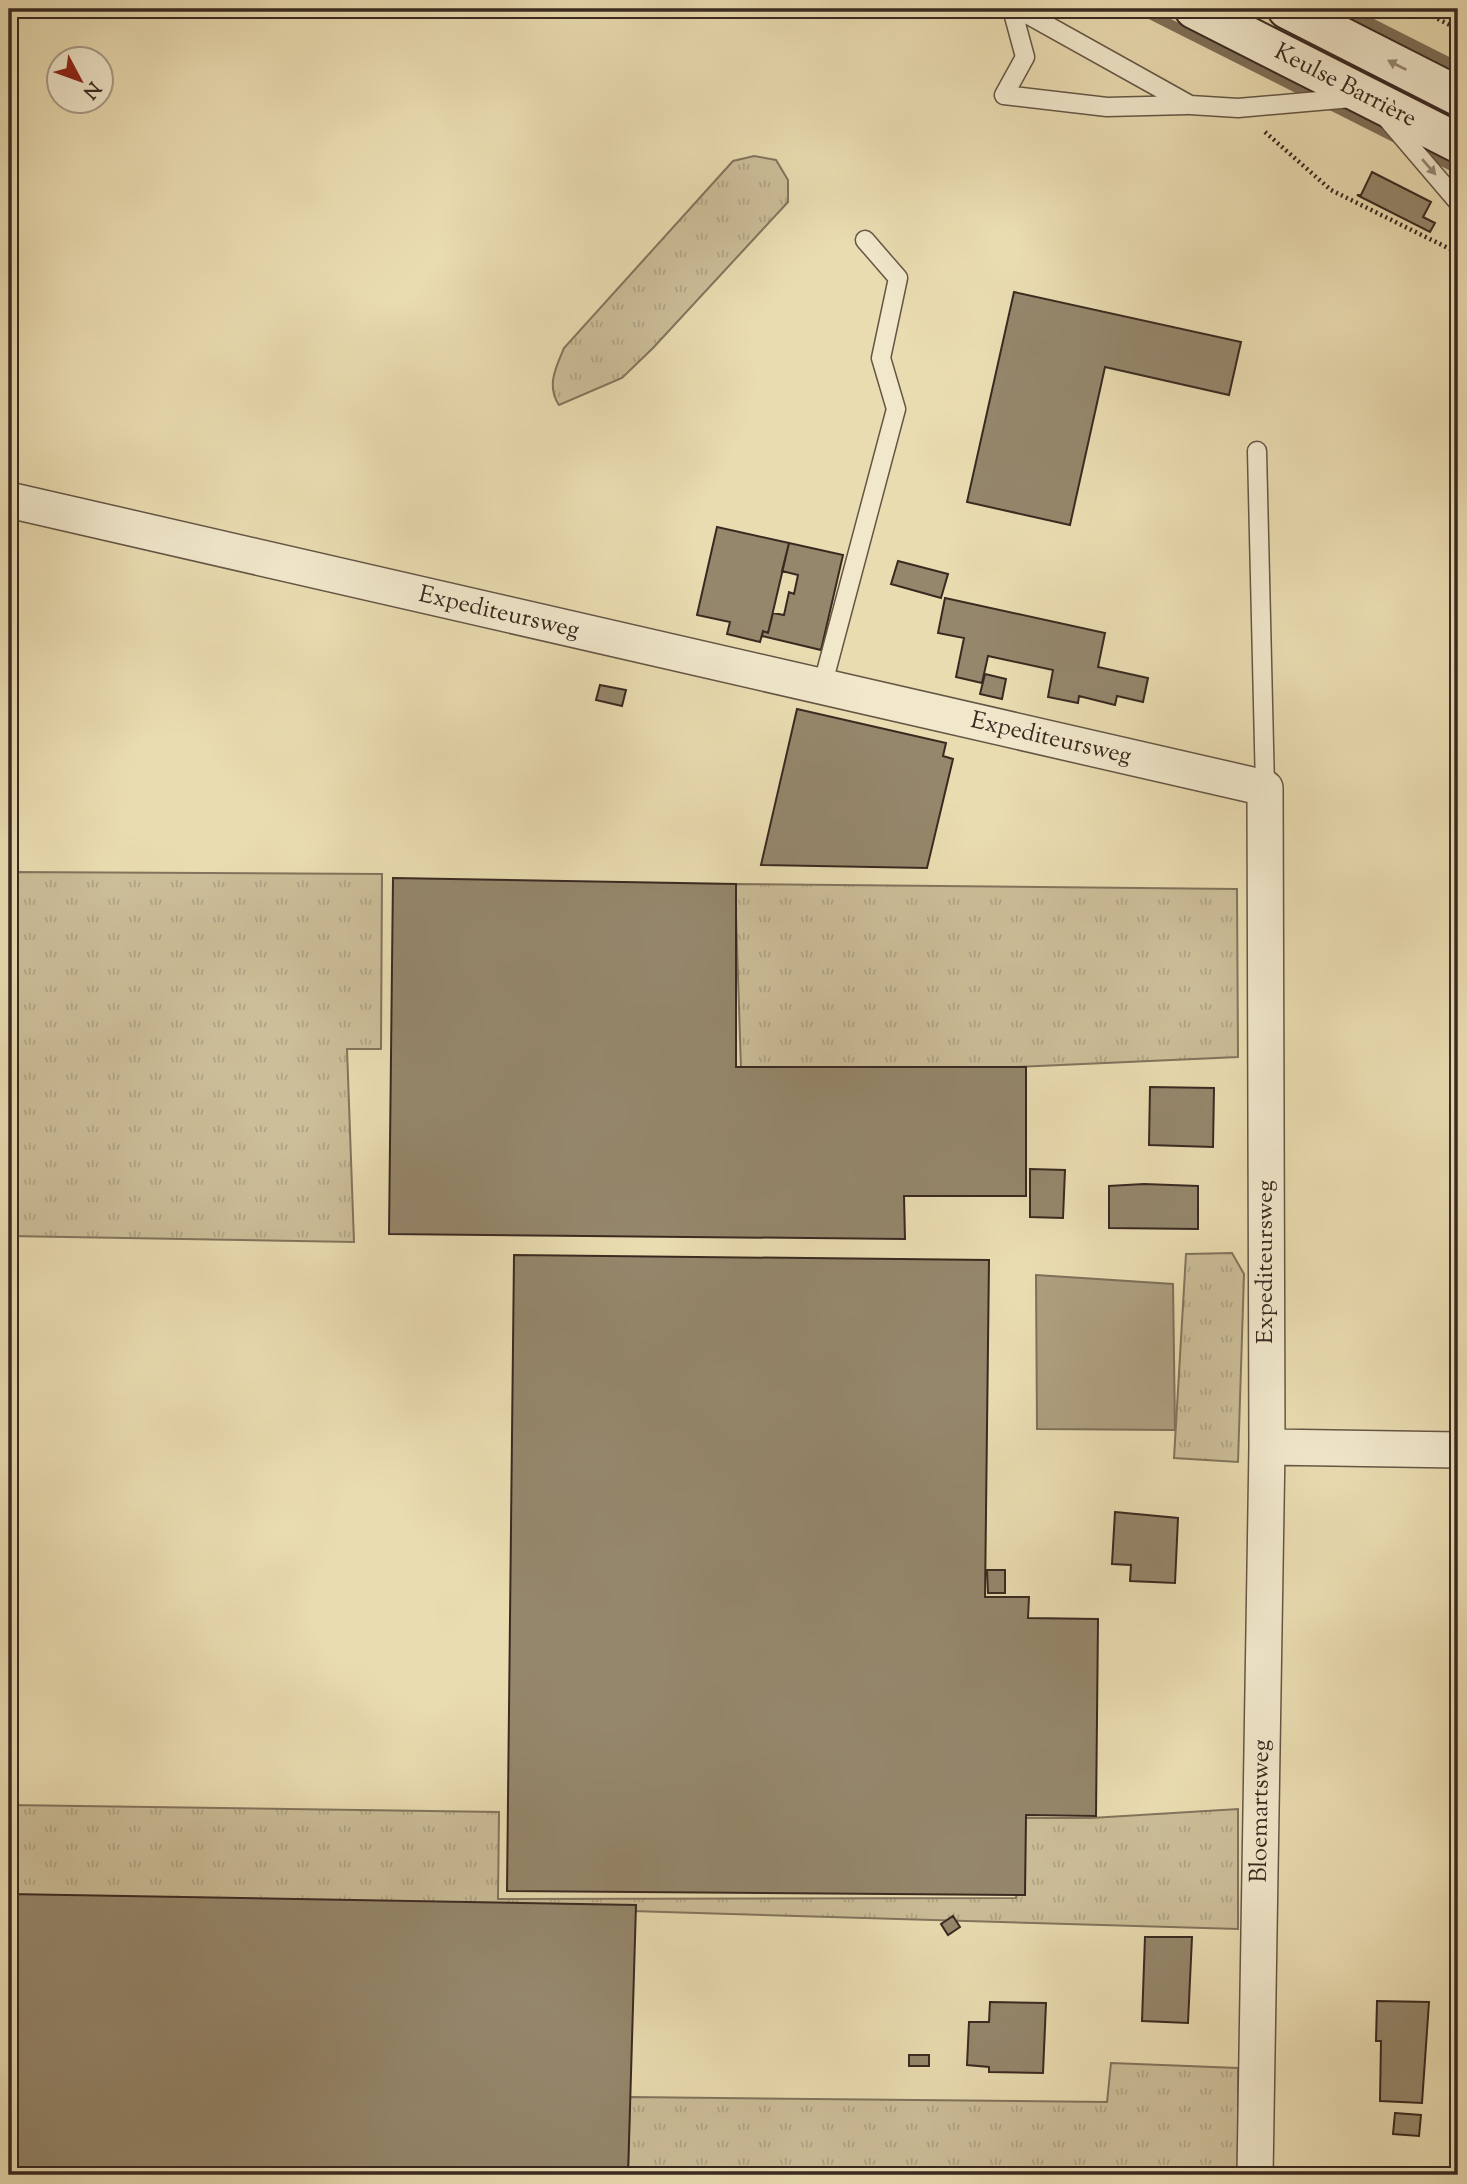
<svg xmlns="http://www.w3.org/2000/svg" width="1467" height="2184" font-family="'Sorts Mill Goudy',serif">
<defs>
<pattern id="grass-tufts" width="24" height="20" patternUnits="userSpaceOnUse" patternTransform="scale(1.75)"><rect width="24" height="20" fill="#ccbe99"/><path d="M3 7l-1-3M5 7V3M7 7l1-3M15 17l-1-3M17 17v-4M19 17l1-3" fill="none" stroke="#b0a384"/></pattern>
</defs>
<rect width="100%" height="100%" fill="#eadcb1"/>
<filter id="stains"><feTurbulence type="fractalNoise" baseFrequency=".00286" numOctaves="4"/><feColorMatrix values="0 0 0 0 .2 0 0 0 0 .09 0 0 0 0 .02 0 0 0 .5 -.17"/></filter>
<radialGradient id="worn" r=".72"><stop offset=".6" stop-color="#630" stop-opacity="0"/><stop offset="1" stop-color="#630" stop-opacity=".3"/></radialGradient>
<path fill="url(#grass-tufts)" stroke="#82745d" stroke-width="2" d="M1430,9H1458V23Z
M754,156L776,160L788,180V202L653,348L622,378L559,405C546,386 556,367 564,348L733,161Z
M9,872L382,874L381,1049H347L354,1242L9,1236Z
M735,884L1237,889L1238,1057L908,1072L741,1069Z
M1232,1253L1244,1274L1238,1462L1174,1458L1186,1254Z
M9,1805L499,1812L498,1899L1016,1898L1023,1818H1091L1238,1809V1929L631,1911L9,1901Z
M1111,2063L1238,2068V2175H9V2157L628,2167L630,2097L1107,2102Z"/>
<path fill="#ae9f80" stroke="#7f705a" stroke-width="2" d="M1036,1275L1173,1284L1175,1430L1037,1429Z"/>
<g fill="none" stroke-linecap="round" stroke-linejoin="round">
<path stroke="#7f705a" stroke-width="10" d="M1140,9L1400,140
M1343,9L1458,67
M1418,149L1458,169"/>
</g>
<path fill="#95876c" stroke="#392a21" stroke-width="2" d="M1372,172L1431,202L1423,217L1435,223L1430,232L1357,195H1361Z
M1014,292L1241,342L1229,395L1105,367L1070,525L967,502Z
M717,527L789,543L768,633L763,631L760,642L727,634L730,622L697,615Z
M789,543L843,555L821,650L762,636L763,631L768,633L773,613L784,615L789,592L794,594L798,575L782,571Z
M898,561L948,574L941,598L891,584Z
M945,598L1105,633L1098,667L1148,678L1143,702L1117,696L1115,705L1079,696L1078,703L1048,697L1053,670L988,656L982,683L956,677L964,638L938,633Z
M985,674L1006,679L1002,699L980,694Z
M600,685L626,690L622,706L596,700Z
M797,709L946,743L943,756L953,759L927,868L761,865Z
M393,878L736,884V1067H1026V1196H904L905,1239L389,1234Z
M1150,1087L1214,1088L1213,1147L1149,1145Z
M1030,1169L1065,1170L1063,1218L1030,1217Z
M1144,1184L1198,1186V1229L1109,1228V1186Z
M514,1255L989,1260L985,1597H1029L1028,1618L1098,1619L1096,1816L1026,1815L1025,1895L507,1891Z
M1115,1512L1178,1518L1175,1583L1130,1581L1131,1565L1112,1564Z
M987,1570H1005V1593H988Z
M9,1894L636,1905L628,2175H356L9,2168Z
M953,1916L960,1927L948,1935L941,1924Z
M1145,1937H1192L1188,2023L1142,2021Z
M1377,2001L1429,2002L1422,2103L1380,2101L1381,2041H1376Z
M990,2002L1046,2003L1043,2073L989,2072V2067L967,2065L969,2022H989Z
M909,2055H929V2066H909Z
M1395,2113L1421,2115L1419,2136L1393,2134Z"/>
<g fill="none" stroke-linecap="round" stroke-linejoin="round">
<defs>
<path id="service" d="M1012,9L1025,57L1004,95L1107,107L1187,105
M1018,9L1190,105L1238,108L1352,98
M1388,120L1458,202
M1257,451L1265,788
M822,687L896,409L881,358L898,278L865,240"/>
<path id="minor" d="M9,500L1265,788L1267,1447L1255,2175
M1267,1447L1458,1450"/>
<path id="secondary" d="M1194,9L1458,143
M1287,9L1458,96"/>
</defs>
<use href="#service" stroke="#655645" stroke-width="21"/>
<use href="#minor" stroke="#655645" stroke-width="38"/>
<use href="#secondary" stroke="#392a21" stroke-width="42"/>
<path stroke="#392a21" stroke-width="4.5" stroke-dasharray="2 3.5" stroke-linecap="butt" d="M1418,9L1458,29
M1265,132L1331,190L1458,253"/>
<use href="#service" stroke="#f1e8cc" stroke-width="18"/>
<use href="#minor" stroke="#f1e8cc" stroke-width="35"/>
<use href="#secondary" stroke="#f1e8cc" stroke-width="38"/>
</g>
<defs><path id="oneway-solid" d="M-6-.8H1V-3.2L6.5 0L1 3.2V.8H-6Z" transform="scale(1.75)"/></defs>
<g fill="#958976">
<use href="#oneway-solid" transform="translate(1397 65) rotate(-153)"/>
<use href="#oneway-solid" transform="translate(1429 167) rotate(49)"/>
</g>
<g text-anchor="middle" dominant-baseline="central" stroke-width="5" stroke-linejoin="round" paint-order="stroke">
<g font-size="24" fill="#392a21" stroke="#f1e8cc">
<text transform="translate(1345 86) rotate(27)">Keulse Barrière</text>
<text transform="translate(499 613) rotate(13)">Expediteursweg</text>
<text transform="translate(1051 739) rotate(13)">Expediteursweg</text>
<text transform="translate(1266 1262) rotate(-90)">Expediteursweg</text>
<text transform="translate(1261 1811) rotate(-89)">Bloemartsweg</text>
</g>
</g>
<rect width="1467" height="2184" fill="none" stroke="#eadcb1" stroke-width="35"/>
<rect x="10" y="10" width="1446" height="2163" fill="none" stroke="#392a21" stroke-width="3.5"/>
<rect x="18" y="18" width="1432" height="2149" fill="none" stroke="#392a21" stroke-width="2"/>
<g transform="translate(80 80) rotate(131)"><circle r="33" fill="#f1e8cc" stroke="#a79c88" stroke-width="2"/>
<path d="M0-5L12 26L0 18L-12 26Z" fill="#8f2418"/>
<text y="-10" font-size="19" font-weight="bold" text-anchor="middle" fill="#392a21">N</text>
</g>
<rect width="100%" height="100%" filter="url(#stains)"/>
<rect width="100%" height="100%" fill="url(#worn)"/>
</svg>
